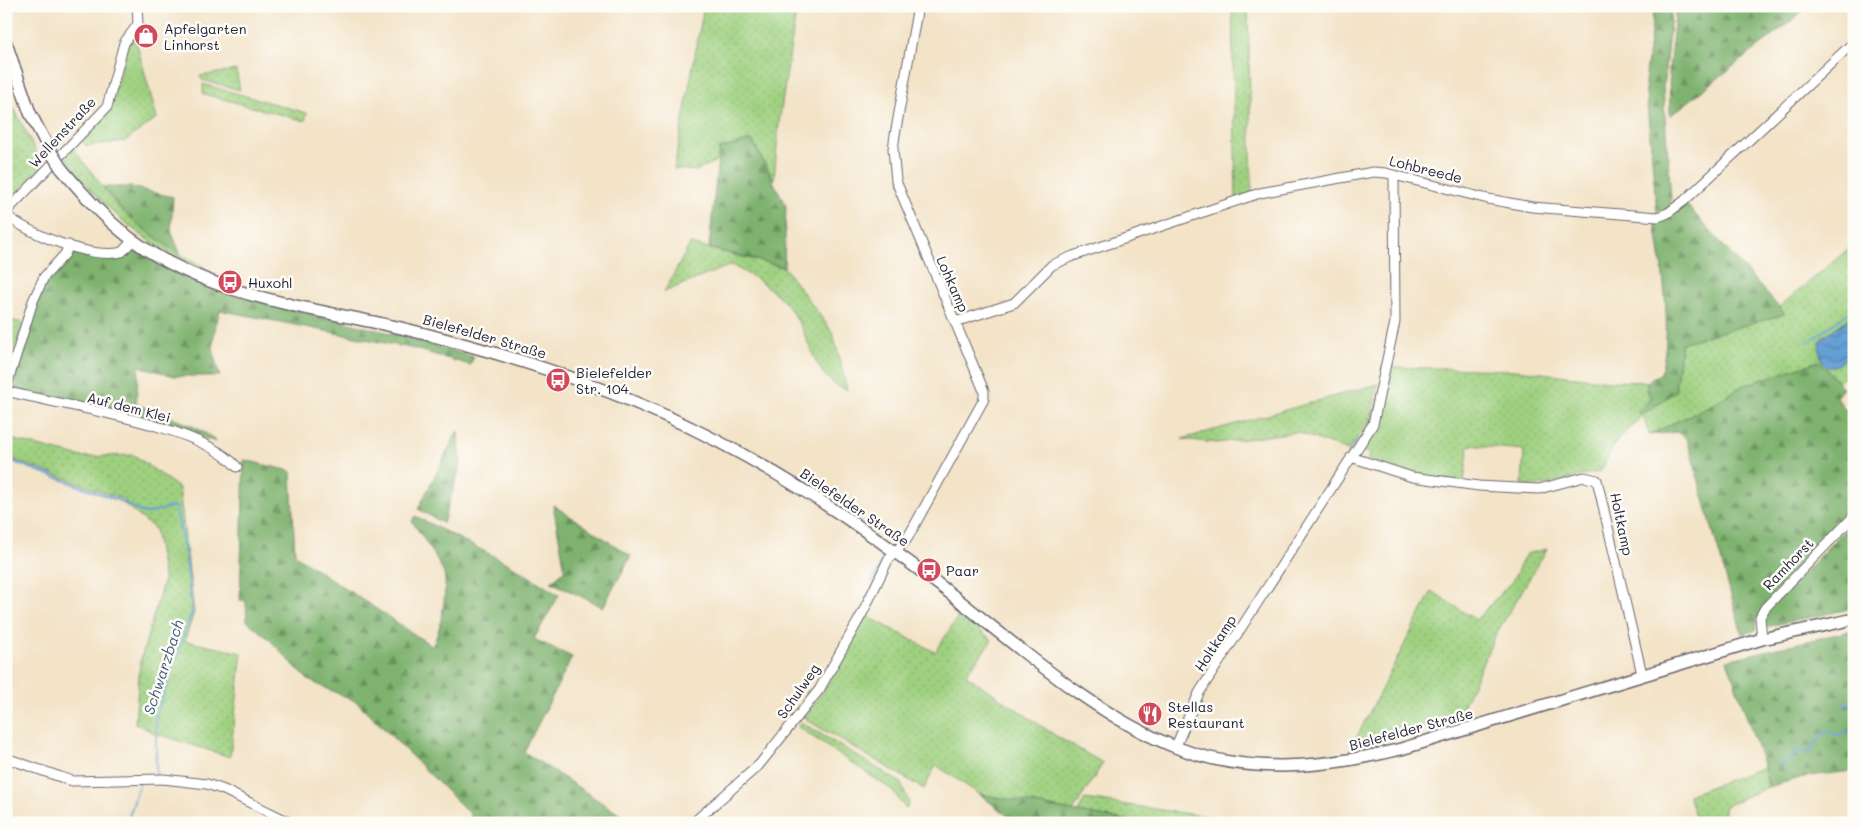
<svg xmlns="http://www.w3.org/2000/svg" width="1860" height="829" font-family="Mali,sans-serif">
<defs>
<pattern id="grass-dots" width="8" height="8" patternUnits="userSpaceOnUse" patternTransform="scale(1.25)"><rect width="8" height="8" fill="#9ed07f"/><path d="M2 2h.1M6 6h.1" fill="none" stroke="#88b26f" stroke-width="1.8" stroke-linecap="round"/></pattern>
<pattern id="forest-firs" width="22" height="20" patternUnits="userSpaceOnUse" patternTransform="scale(1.25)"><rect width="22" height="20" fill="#7eb26e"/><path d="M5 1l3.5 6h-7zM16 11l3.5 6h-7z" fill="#67905c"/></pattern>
<pattern id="water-waves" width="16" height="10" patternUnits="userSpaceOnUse" patternTransform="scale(1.25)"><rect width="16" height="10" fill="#649fd4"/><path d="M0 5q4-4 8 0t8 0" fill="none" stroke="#5281ad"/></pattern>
</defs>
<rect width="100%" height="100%" fill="#fdfcf7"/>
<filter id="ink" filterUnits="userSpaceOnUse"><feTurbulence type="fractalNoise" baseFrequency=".02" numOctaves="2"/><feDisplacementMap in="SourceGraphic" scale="10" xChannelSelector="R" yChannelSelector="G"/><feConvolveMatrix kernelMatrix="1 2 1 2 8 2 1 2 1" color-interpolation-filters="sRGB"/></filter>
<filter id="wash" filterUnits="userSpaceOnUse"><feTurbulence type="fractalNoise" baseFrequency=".0096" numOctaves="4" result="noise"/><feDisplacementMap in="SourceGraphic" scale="20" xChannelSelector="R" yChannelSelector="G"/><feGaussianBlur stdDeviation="1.12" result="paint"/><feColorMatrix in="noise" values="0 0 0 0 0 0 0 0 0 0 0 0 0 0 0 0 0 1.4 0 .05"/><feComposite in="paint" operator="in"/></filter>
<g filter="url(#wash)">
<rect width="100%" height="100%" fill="#f3e3c7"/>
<path fill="url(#grass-dots)" stroke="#60795d" d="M704,6H797L779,123L774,180L752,140L719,149L718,160L696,171L674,169Z
M1232,6H1248L1252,193L1236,198Z
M135,37L157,118L125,141L86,146L81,139L109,109L130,39Z
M236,70L240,90L202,80L200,76Z
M203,84L307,113L305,121L203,94Z
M6,92L43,166L6,204Z
M73,148L118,207L181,255L204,267V270C146,246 100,207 65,156Z
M690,244L784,267L833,333L847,390C815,380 812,344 796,318C781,292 756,278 731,265L664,292Z
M1854,244V315L1821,338L1834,367L1854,352V370L1838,382L1819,361L1742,386L1711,405L1649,435L1643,415L1616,442L1601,471L1539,486H1522L1524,450L1469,445L1464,482L1412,475L1368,460L1369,454L1360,450L1389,367L1517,370L1609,381L1647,382V390L1651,398L1637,412L1644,414L1675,391L1681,343L1784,314L1779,307Z
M6,319L23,323L6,380Z
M1378,384L1369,422L1348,451L1297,432L1217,443L1182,439Z
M6,438L82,457L134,455L179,488L194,612L185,641L242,653L230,757L154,733L135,723L140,662L164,579L155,529L123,503L125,500L6,457Z
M1547,549L1495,636L1458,717L1350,750L1432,591L1476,620L1512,581L1526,554Z
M865,615L935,652L959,615L992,640L966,675L1056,736L1103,763L1073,811L979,794L936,765L924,789L807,720L806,715L823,692Z
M801,722L900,782L909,802L906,809L892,790L798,727Z
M1764,767L1768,787L1725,806L1722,823H1697L1688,795Z
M1085,799L1238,821L1140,823L1078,812Z"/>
<path fill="url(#forest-firs)" stroke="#506a54" d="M1654,6H1672L1663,88L1671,199L1670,208L1657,213L1645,83Z
M1676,6H1810L1670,116L1669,69Z
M752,140L786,206L784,267L709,248L719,149Z
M103,187H131L173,197L171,231L181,255C151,235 124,217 103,187Z
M1686,204L1785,314L1681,343L1675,392L1643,414L1637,413L1651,398L1647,390V382L1661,373C1673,324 1662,271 1655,221Z
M134,249L196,282L229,294L398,335L474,357L470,365L415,349L220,310C212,340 210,346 220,376H174L139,366L136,404C156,413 202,425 216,442L135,415L15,390L12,384C21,354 42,265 72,254C85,249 99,260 113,259C122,258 126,253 134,249Z
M1819,361L1843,388L1836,397L1854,420V512L1757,618L1756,630L1742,634L1687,439L1677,432L1649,435L1711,405L1742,386Z
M458,430L461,464L443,523L418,509Z
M244,460L291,471L295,555L432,646C440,636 448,588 444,574C440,561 420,534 412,521L415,516L509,564L559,595L534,639L572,657L524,752L633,823H470V814L357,702L308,680L270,640L247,621L246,601L240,600Z
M553,505L631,556L603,607L551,582L565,570Z
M1854,520V608L1765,627L1764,617L1767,611Z
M1854,630V771L1807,776L1768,787L1764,767L1727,660Z
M979,794L1140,823H1017Z"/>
<path fill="url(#water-waves)" stroke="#436088" d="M1854,315V352L1834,367H1828L1821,360L1819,341Z"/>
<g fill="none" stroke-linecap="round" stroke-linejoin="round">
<path stroke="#649fd4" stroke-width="2" d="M1808,342L1854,309
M6,459L123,502L145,514L175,506L186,557L192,612L156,716V776
M1315,505L1358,440
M872,583L883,560
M1843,706L1854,700
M1777,765L1787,762L1797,751L1808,753L1825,731L1840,735L1854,728
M157,783L175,785
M127,823L140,782"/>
</g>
</g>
<g filter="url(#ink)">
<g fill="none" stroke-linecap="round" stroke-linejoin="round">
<defs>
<path id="street" d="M6,212L107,107L124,43L138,24L137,6
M6,215C30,234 92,260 122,252L133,240
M955,322L1014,303L1052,265L1073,256L1260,193L1373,172L1386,173L1488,199L1532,207L1658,217L1668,213L1684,201L1854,42
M6,388L33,301L44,277L65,254L69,245
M6,391C65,407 198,423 237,467
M1351,457L1412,477L1479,486L1539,489L1584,477L1597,480L1642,674
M1762,639L1760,617L1765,608L1854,516
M1175,748L1199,693L1373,424L1395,322L1394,175
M6,758L72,781L163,779L207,784L224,790L291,823
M693,823L759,765L819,690L862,614L888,560L907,539L984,399V391L896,181L893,149L895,135L918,6"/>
<path id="secondary" d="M6,43L30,113L49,149
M61,168C83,194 104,218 130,238C208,297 309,307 401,328C492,350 581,377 666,416C765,461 855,520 942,587C1012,641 1095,717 1178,748C1250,776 1328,767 1401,749L1762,639L1854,619"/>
</defs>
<use href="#street" stroke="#6b666c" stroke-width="11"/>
<use href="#secondary" stroke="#6b666c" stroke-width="14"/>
<use href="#street" stroke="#fff" stroke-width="9"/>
<use href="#secondary" stroke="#fff" stroke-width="11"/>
<defs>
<path id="secondary-bridge" d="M49,149L61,168"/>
</defs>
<use href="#secondary-bridge" stroke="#6b666c" stroke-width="14" stroke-linecap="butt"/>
<use href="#secondary-bridge" stroke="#fff" stroke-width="11"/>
</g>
</g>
<defs>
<symbol id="shop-disc" viewBox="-11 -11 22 22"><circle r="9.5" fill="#d1495b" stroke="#fdfcf7"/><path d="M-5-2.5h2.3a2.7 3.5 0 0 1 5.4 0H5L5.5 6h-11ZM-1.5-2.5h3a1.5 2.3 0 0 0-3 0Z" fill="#fff"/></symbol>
<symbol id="bus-disc" viewBox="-11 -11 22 22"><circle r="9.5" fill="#d1495b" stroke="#fdfcf7"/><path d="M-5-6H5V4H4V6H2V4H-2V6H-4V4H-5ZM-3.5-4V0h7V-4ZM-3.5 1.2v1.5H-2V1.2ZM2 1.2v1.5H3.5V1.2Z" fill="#fff"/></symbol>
<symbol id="restaurant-disc" viewBox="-11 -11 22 22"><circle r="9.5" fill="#d1495b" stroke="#fdfcf7"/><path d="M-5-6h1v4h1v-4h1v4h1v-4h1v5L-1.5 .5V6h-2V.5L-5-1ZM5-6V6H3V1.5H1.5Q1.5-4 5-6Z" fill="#fff"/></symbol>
</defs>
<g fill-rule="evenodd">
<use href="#shop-disc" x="132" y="22" width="28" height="28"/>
<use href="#bus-disc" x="216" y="268" width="28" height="28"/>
<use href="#bus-disc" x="544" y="366" width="28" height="28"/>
<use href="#bus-disc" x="915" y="556" width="28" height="28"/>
<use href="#restaurant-disc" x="1136" y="700" width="28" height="28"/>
</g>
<g text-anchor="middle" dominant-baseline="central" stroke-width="5" stroke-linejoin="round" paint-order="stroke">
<g font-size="14" fill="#22223b" stroke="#fdfcf7" text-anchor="start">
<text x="164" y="28">Apfelgarten<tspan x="164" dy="16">Linhorst</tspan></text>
<text x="248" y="282">Huxohl</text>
<text x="576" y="372">Bielefelder<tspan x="576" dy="16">Str. 104</tspan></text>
<text x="946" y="570">Paar</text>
<text x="1168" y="706">Stellas<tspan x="1168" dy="16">Restaurant</tspan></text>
</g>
<g font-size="14" fill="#22223b" stroke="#fdfcf7">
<text transform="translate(62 132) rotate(-47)">Wellenstraße</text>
<text transform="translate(1426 169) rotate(14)">Lohbreede</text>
<text transform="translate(953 284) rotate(66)">Lohkamp</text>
<text transform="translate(485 336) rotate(16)">Bielefelder Straße</text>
<text transform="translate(129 407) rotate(14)">Auf dem Klei</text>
<text transform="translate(855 507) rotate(34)">Bielefelder Straße</text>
<text transform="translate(1622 524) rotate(78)">Holtkamp</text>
<text transform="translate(1788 564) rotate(-46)">Ramhorst</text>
<text transform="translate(1215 643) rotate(-57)">Holtkamp</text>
<text transform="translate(798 691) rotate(-55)">Schulweg</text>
<text transform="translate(1411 729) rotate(-15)">Bielefelder Straße</text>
</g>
<g font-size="15" font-style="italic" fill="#405a80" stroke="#fdfcf7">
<text transform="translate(163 667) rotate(-72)">Schwarzbach</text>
</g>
</g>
<rect width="1860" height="829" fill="none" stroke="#fdfcf7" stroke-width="25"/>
</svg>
